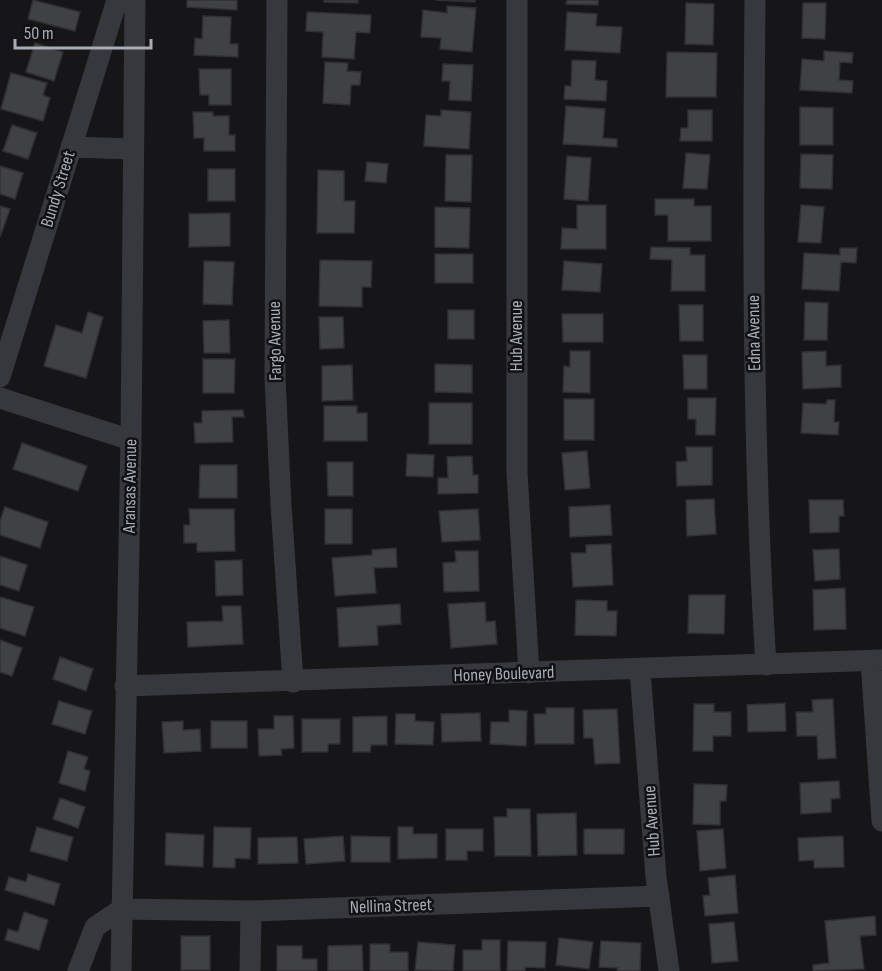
<svg xmlns="http://www.w3.org/2000/svg" width="882" height="971" font-family="'Sofia Sans Condensed',sans-serif">
<rect width="100%" height="100%" fill="#161618"/>
<path fill="#404145" stroke="#303034" stroke-width="1.5" d="M33,0L80,12L75,31L28,19Z
M187,0H237V10L187,7Z
M324,0H358V3L324,2Z
M435,0H475V2Z
M567,0H598V5L566,4Z
M686,3L714,4L713,45L685,44Z
M803,3H826L825,39L802,38Z
M447,6L476,8L472,52L440,49L441,38L421,37L423,10L447,13Z
M307,12L371,15L370,33L356,32L354,59L322,57L323,32L306,31Z
M567,12L597,14L596,26L622,27L620,53L565,50Z
M203,16L231,17L230,44H238V57L194,55L195,38L202,39Z
M35,43L63,52L54,81L26,72Z
M824,51L853,53L852,63L840,62L839,80L853,81L852,93L800,90L802,59L824,61Z
M667,52L717,53L716,97H666Z
M572,60L596,61L595,80L607,81L606,101L564,99L565,86H571Z
M325,62L348,63L347,71L361,72L360,85H351L350,105L323,103Z
M443,64L473,65L471,101L449,100L450,81H442Z
M199,69H231V105H209V95H200Z
M11,73L47,83L43,95L50,98L43,121L1,109Z
M566,106L605,109L603,138L617,139V147L563,144Z
M800,107L833,108V145H800Z
M441,110L471,112L469,149L424,146L426,115L441,116Z
M688,110H712V141H680L681,128H688Z
M193,112H213V116H229V135H235V151H204V138H194Z
M12,125L37,133L28,159L3,151Z
M686,153L710,155L707,189L683,188Z
M801,154L833,155L832,189L800,188Z
M446,155H472L471,202L445,201Z
M567,156L591,158L588,201L564,199Z
M367,162L388,164L386,183L365,181Z
M0,166L23,173L15,199L0,194Z
M208,169H235V201H208Z
M318,170L344,171V201H355L354,233H317Z
M655,199H694V206H711V241H668V215H655Z
M577,205H606V249H561L562,228L577,229Z
M801,205L824,207L821,243L798,242Z
M0,206L10,209L0,237Z
M435,207L470,208L469,248L435,247Z
M230,213V246L189,247V214Z
M651,247L690,248V255H705V291H671L672,260L650,259Z
M840,248H857L856,263L841,262L839,291L802,289L804,253L840,255Z
M435,254H473V283H435Z
M320,260L372,261L371,287H362V307L319,306Z
M204,261L234,262L232,305L203,304Z
M564,261L602,264L600,292L562,290Z
M805,302L828,303L827,340H804Z
M679,305H703V341H680Z
M448,310H474V339H448Z
M88,312L103,317L86,378L44,366L56,325L82,333Z
M562,314H603V342H563Z
M319,317H343L344,348L320,349Z
M229,320L230,353H204L203,321Z
M570,351H590V393L563,392L564,366L570,367Z
M826,351V366L841,365V387L803,389L802,352Z
M683,355H707V389H684Z
M203,359H235L234,393H203Z
M435,364L472,365V393L435,392Z
M352,365L353,400L322,401V366Z
M688,398H716L715,435H696V419H688Z
M564,399H594V440H564Z
M827,400H835L834,422H839L838,435L801,433L803,403L826,404Z
M429,403H472V444H429Z
M324,406H357V413H367V441H324Z
M243,410L244,417H232L233,442L195,443L194,423H202V411Z
M22,443L87,466L78,491L13,469Z
M686,447H712V485L677,486L676,462L687,461Z
M587,451L590,488L565,490L562,453Z
M407,454L434,455L433,477L406,476Z
M472,456L473,475H478V493L438,494V478H448L447,457Z
M327,462H353V496H328Z
M200,465H237V498H199Z
M714,499L716,534L687,536L686,500Z
M809,500H843L844,516H839V532L810,533Z
M610,505L612,535L570,537L569,507Z
M5,507L48,522L40,548L0,535V521Z
M189,509H234L235,551L197,552V543H184V525H190Z
M325,509H352V544H325Z
M478,509L480,540L442,542L439,511Z
M611,544L613,585L573,587L571,553H586V545Z
M396,548L397,567L374,568L376,593L335,596L332,558L372,555V550Z
M839,549L840,579L815,581L813,550Z
M455,551H478L479,591L444,592L443,563L456,562Z
M0,556L27,565L19,591L0,585Z
M242,560L243,595L216,596L215,561Z
M845,588L846,629L814,630L813,590Z
M689,595H725L724,634L688,633Z
M0,597L34,607L25,636L0,628Z
M576,600L607,601V611H617L616,636L575,635Z
M485,602L486,622L495,621L497,644L451,648L448,604Z
M400,604L401,624L377,626L378,645L339,647L337,608Z
M222,606H241L243,644L188,647L187,622L223,621Z
M0,640L22,648L12,676L0,672Z
M60,657L93,669L86,691L53,679Z
M833,699L836,758L818,759L817,736H797L796,712H813L812,700Z
M59,701L92,711L85,734L52,724Z
M785,703L786,731L748,732L747,705Z
M694,704H714V712H731V736H713V751H693Z
M546,708H574V744H535L534,714H546Z
M617,709L620,763L595,764L593,738H584L583,710Z
M509,710L527,711L526,746L490,744L491,722H509Z
M480,713L481,741L442,742L441,714Z
M396,714H415V721L434,722L433,745L395,744Z
M274,716H293L294,748L281,749L282,755L259,756L258,729H274Z
M387,716V745H371L370,752H353V717Z
M302,719H340V744H328V752H302Z
M183,721V730L200,729L201,751L164,753L162,722Z
M211,721H247V748H211Z
M68,751L88,757L84,769L90,771L85,791L59,783Z
M839,781L840,798L831,799V812L801,814L800,783Z
M694,784L727,785L726,801H720V825L693,824Z
M60,798L85,807L78,828L53,819Z
M507,809H530L531,856H495L494,817H507Z
M576,813L577,855L538,856L537,814Z
M37,827L73,837L67,861L30,851Z
M214,827L251,828L250,859L235,858V868L213,867Z
M398,827H413V834H437V858L398,859Z
M446,829H483V851H467V860H446Z
M584,829H624V854H584Z
M723,829L726,868L700,871L697,831Z
M166,833L204,835L203,867L165,865Z
M343,836L345,861L306,864L304,839Z
M351,836L390,837V862H351Z
M843,836L844,867L814,868V860L799,861L798,838Z
M297,837L298,863L258,864V838Z
M28,874L60,884L54,905L5,890L9,877L26,882Z
M735,875L738,913L705,916L703,896L710,895L708,878Z
M24,912L48,920L39,950L5,940L8,929L18,932Z
M875,916L876,935L860,936L864,969L813,971V965L829,963L825,921Z
M734,922L738,961L712,963L709,924Z
M181,936H210V970H181Z
M559,938L593,942L589,969L556,965Z
M482,940H500V971H463V950H482Z
M508,941L546,942L545,968L525,967V971H507Z
M601,941L641,943L640,971H617L618,968L599,967Z
M418,942L455,945L453,971L415,970Z
M370,944H390V952H408V971H370Z
M362,945L363,971H328V946Z
M277,946H302V959H317V971H277Z"/>
<g fill="none" stroke-linecap="round" stroke-linejoin="round">
<path stroke="#37383d" stroke-width="21" d="M277,0L275,378L281,505L293,682
M517,0V472L529,673
M755,0C753,222 752,444 766,665
M71,147L133,149
M0,377L117,0
M0,398L131,440
M871,661L882,821
M640,670L656,877L669,971
M125,686L882,660
M78,971L95,927L122,909L251,911L659,896
M121,971L131,440L135,0
M250,971L251,911"/>
</g>
<g text-anchor="middle" dominant-baseline="central" stroke-width="5" stroke-linejoin="round" paint-order="stroke">
<g font-size="18" fill="#a8adb8" stroke="#111113">
<text transform="translate(58 189) rotate(-73)">Bundy Street</text>
<text transform="translate(754 333) rotate(-91)">Edna Avenue</text>
<text transform="translate(516 336) rotate(-90)">Hub Avenue</text>
<text transform="translate(275 341) rotate(-91)">Fargo Avenue</text>
<text transform="translate(130 486) rotate(-89)">Aransas Avenue</text>
<text transform="translate(504 674) rotate(-2)">Honey Boulevard</text>
<text transform="translate(652 821) rotate(-94)">Hub Avenue</text>
<text transform="translate(391 906) rotate(-2)">Nellina Street</text>
</g>
</g>
<path d="M15 39v9h136v-9" fill="none" stroke="#a8adb8" stroke-width="3"/>
<text x="24" y="39" font-size="18" fill="#a8adb8" stroke="#111113" stroke-width="4.5" paint-order="stroke">50 m</text>
</svg>
